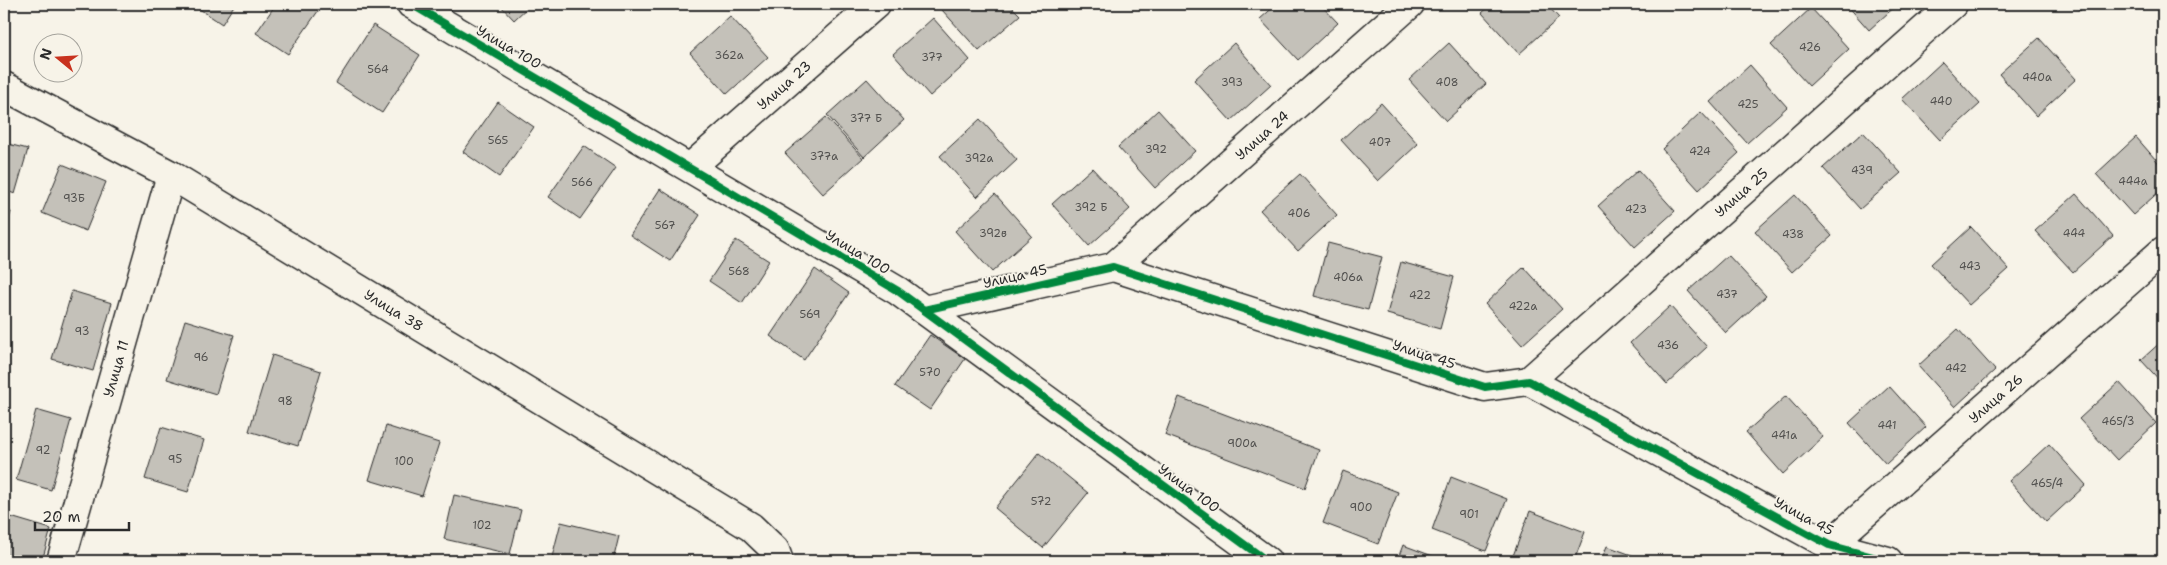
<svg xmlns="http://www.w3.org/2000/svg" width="2167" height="565" font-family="'Shantell Sans',sans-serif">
<rect width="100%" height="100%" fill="#f7f3e8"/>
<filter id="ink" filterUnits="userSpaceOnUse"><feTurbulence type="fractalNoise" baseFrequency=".02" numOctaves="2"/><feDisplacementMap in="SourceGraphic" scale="10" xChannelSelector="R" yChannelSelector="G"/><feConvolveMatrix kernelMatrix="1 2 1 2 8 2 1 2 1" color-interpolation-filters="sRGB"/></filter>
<g filter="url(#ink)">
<path fill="#c4c1b9" stroke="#2b2b2b" d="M192,4H235L222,24Z
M276,4H323L288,54L256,33Z
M499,4H531L514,20Z
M949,4H1009L1020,15L979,51L942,10Z
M1277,4H1320L1338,23L1298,60L1260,19Z
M1492,4H1546L1559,18L1519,54L1482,13Z
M1846,4H1898L1869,30Z
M2074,4H2087L2080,11Z
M1811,8L1849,49L1809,86L1771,45Z
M730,16L768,57L727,94L690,53Z
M933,18L970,60L930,96L893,54Z
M373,25L420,55L382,113L336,83Z
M2039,38L2076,79L2036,116L1999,74Z
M1234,43L1271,85L1231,121L1194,80Z
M1449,43L1486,84L1446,121L1409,80Z
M1942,62L1980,104L1940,140L1902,99Z
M1750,65L1787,107L1747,143L1710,102Z
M867,79L904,120L864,157L827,115Z
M498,102L534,127L499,177L463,152Z
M1381,103L1418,144L1378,181L1341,140Z
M1158,110L1195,151L1155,188L1118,147Z
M1701,112L1739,153L1699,190L1662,149Z
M826,117L863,158L823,194L785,153Z
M980,119L1017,160L977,197L940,156Z
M1863,132L1901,173L1860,209L1823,168Z
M2136,137L2163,168V188L2133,215L2096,174Z
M4,143L28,149L15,194L4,190Z
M584,146L616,168L580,219L548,197Z
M62,164L106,182L86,231L42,213Z
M1092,168L1130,209L1089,246L1052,204Z
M1638,170L1675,211L1635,247L1598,206Z
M1300,174L1337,215L1298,251L1260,210Z
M660,189L700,215L670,261L630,235Z
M995,194L1032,236L992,272L955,231Z
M2076,194L2113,236L2073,272L2035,231Z
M1795,195L1832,236L1792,272L1755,231Z
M4,210L11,212L4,235Z
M1971,227L2009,269L1969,305L1931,264Z
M736,240L769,261L742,303L709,281Z
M1328,243L1382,257L1368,310L1314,296Z
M1728,255L1766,296L1726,333L1688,291Z
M1401,262L1454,277L1440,329L1387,314Z
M1524,267L1562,309L1522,345L1485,304Z
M815,269L849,293L804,360L770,336Z
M72,291L112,303L93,371L52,359Z
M1670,306L1707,347L1667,384L1630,343Z
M185,320L234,335L216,394L167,379Z
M1958,329L1995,370L1955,407L1918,366Z
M930,335L965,359L930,410L895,386Z
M2163,340V384L2141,360Z
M272,355L321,371L298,446L249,431Z
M2119,382L2156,423L2117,460L2079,419Z
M1889,386L1926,427L1886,464L1849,423Z
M1786,396L1823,437L1783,474L1746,432Z
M1179,397L1319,450L1305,488L1165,435Z
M36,410L71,420L51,490L16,480Z
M386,426L439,443L422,496L369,480Z
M161,427L204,440L188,492L145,479Z
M2049,444L2086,485L2046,522L2009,481Z
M1039,453L1088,493L1043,548L995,508Z
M1343,471L1398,492L1378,544L1323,523Z
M1451,477L1507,499L1486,551L1432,530Z
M454,495L521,510L510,554L444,539Z
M1530,511L1585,532L1574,561H1511Z
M4,515L51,529L42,561H4Z
M561,522L619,536L613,561H551Z
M1403,545L1446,561H1397Z
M1607,546L1648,561H1601Z"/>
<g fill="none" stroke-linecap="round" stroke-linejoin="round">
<defs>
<g id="street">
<path d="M411,4L898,291L1267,561"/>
<path id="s1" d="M4,86L171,175L751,527L775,550L779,561"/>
<path id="s2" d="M691,167L876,4"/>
<path id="s3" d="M1113,267L1410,4"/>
<path d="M924,310L1113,267L1485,387L1529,381L1829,545L1888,561"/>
<path id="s4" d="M1529,381L1953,4"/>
<path id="s5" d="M1829,545L2163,251"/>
<path id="s6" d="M61,561L171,175"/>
</g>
</defs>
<use href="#street" stroke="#2b2b2b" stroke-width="31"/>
<use href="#street" stroke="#f7f3e8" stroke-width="28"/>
<defs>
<path id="cycleway" d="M411,4L898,291L1267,561
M924,310L1113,267L1485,387L1529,381L1829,545L1888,561"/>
</defs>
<use href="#cycleway" stroke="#f7f3e8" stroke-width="11"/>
<use href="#cycleway" stroke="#00873e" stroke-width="8"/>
</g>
</g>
<g text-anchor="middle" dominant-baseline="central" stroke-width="4" stroke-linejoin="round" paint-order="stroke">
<g font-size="11" fill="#51504e">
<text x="1810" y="47">426</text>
<text x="729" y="55">362а</text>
<text x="932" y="57">377</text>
<text x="378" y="69">564</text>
<text x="2037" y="77">440а</text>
<text x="1232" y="82">393</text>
<text x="1447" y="82">408</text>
<text x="1941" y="101">440</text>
<text x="1748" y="104">425</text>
<text x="866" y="118">377 Б</text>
<text x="498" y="140">565</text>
<text x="1380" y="142">407</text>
<text x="1156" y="149">392</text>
<text x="1700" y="151">424</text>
<text x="824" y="156">377а</text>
<text x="979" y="158">392а</text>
<text x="1862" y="170">439</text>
<text x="2133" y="181">444а</text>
<text x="582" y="182">566</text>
<text x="74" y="198">93Б</text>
<text x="1091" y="207">392 Б</text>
<text x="1636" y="209">423</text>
<text x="1299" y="213">406</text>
<text x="665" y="225">567</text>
<text x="993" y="233">392в</text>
<text x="2074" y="233">444</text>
<text x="1793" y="234">438</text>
<text x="1970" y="266">443</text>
<text x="739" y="271">568</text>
<text x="1348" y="277">406а</text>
<text x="1727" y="294">437</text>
<text x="1420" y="295">422</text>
<text x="1523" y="306">422а</text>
<text x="810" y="314">569</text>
<text x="82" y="331">93</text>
<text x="1668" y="345">436</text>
<text x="201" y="357">96</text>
<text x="1956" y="368">442</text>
<text x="930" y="372">570</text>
<text x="285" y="401">98</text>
<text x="2118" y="421">465/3</text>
<text x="1887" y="425">441</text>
<text x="1784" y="435">441а</text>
<text x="1242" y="443">900а</text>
<text x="43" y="450">92</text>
<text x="175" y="459">95</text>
<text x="404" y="461">100</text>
<text x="2047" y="483">465/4</text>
<text x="1041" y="501">572</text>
<text x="1361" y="507">900</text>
<text x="1469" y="514">901</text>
<text x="482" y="525">102</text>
</g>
<g font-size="14" fill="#2b2b2b" stroke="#f7f3e8">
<text transform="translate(509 47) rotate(30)">Улица 100</text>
<text stroke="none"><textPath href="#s2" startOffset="124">Улица 23</textPath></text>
<text stroke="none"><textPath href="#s3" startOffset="199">Улица 24</textPath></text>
<text stroke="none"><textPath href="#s4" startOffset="284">Улица 25</textPath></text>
<text transform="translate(858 252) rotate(31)">Улица 100</text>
<text transform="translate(1015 276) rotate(-13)">Улица 45</text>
<text stroke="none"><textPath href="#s1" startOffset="450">Улица 38</textPath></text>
<text transform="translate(1424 354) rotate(18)">Улица 45</text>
<text stroke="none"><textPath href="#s6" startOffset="200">Улица 11</textPath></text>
<text stroke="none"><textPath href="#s5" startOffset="222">Улица 26</textPath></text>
<text transform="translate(1189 488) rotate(36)">Улица 100</text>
<text transform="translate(1804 516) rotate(28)">Улица 45</text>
</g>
</g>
<rect width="2167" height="565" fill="none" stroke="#f7f3e8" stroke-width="20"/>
<rect x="10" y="10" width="2147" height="545" fill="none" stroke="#2b2b2b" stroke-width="2" filter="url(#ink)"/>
<g transform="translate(58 58) rotate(288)"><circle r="24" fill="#f7f3e8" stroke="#a5a39c"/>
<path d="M0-4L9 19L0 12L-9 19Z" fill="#c8321e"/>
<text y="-8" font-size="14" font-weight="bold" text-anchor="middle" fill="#2b2b2b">N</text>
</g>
<path d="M35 522v8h94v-8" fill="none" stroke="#2b2b2b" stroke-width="2.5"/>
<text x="42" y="522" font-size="15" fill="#2b2b2b" stroke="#f7f3e8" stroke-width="4" paint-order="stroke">20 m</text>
</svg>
